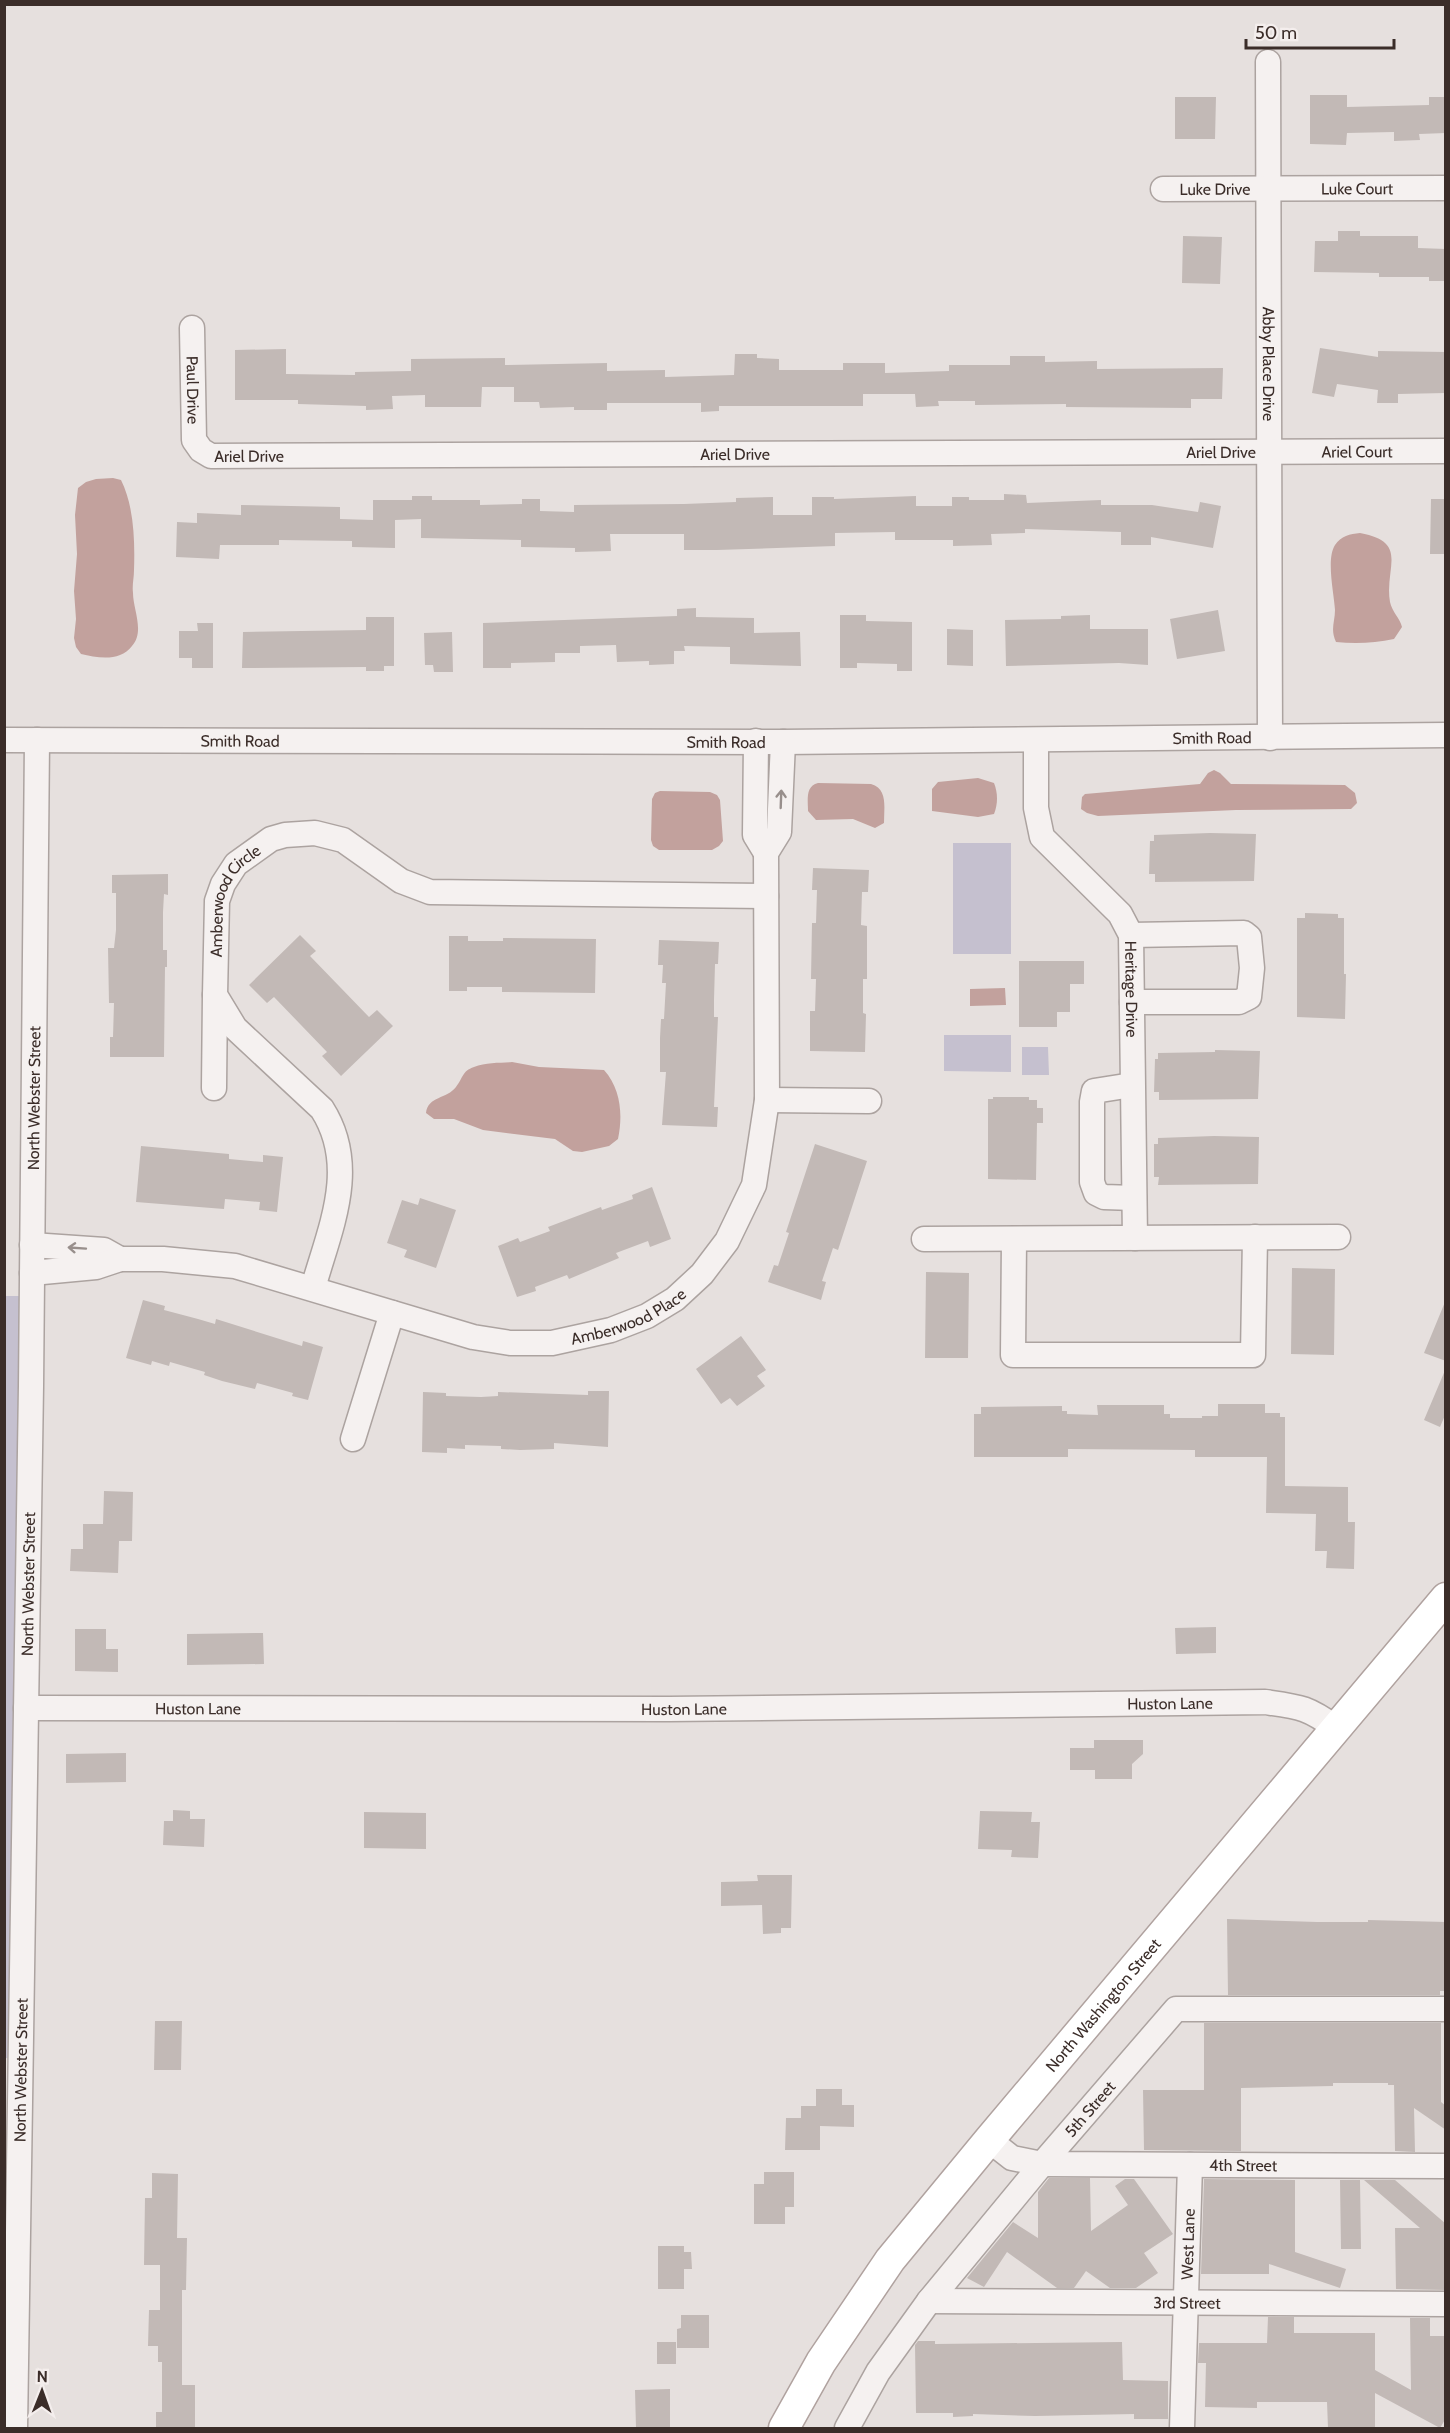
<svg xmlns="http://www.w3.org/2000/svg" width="1450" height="2433" font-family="Cabin,sans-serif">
<rect width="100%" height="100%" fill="#e6e0de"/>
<path fill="#c5c0cf" d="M953,843H1011V954H953Z
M944,1035H1011V1072L944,1071Z
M1022,1047H1048L1049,1075H1022Z
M4,1296H33L21,2059L5,2058Z"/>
<path fill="#c2a19d" d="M113,478L121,480C134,506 135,541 134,570C134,578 132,585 133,593C133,609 145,632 132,646C120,662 98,658 81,654L76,647L74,638L76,619L74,591L77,554L75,515L78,488L86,482L96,479Z
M1360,533C1410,542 1384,568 1390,602C1392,612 1400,618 1402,627L1394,639C1375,643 1356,644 1336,642C1330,629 1335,622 1335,610C1334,593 1326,559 1335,545C1341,536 1350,534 1360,533Z
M1214,770L1220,773L1231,784L1345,785L1355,793L1357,803L1351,809L1236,810L1098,816L1087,813L1081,809L1082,797L1085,794L1200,784L1208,773Z
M978,778L994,783C998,793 998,804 994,814L978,817L932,811V789L938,782Z
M818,783L871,784C888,789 884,807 884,823L875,828L853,819L816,820L808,811C808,801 805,786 818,783Z
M660,791L710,792L717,795L720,800L723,841L719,846L712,850H659L653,846L651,840L652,799L655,793Z
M1005,988L1006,1005L970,1006V989Z
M512,1062L539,1067L604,1070C621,1089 623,1115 618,1139L609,1146L582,1152L573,1151L555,1139L483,1130L454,1119H434L426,1113C428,1096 447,1099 456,1087C463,1078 462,1071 474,1067C486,1062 500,1063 512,1062Z"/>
<path fill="#c2b9b6" d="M1310,95H1347V107L1429,105V97H1446V133L1419,134L1420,140L1394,141V132L1347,133L1346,145L1310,144Z
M1175,97H1216L1215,139H1175Z
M1338,231H1360V236H1418V248L1446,249V281H1429V277H1379V273L1314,272L1315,241H1338Z
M1183,236L1222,237L1220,284L1182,283Z
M1320,348L1378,357V351L1446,352V393L1398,394V403H1377L1378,390L1337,384L1334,397L1312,393Z
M286,349V374L355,375V372L411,371V359L505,358V365L607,363V371L665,370V377L734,375L735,354H757V358L779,359V370H843V363H885V373L949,371V365H1010V356H1045V362L1097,361V369L1223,368L1222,399H1191V408L1066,407V404L975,405V401H938L939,406L916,407L915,394H863V406H719V411L701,412V403H607V410H574V407L540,408L539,402H514V387H482L481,407H425V395L392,396L393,409L366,410V406L298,404V400H235V350Z
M1004,494L1026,495L1027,503L1101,500V505H1152L1198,512L1200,502L1221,506L1213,548L1151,537V545H1121V532L1025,529V533L991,534L992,545L953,546V540H895V532L835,533V546L717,550H684V534H610L611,551L575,552V548L521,547V540L421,538V519L395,520V548L352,547V541L279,540V545H220L219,559L176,557L177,522L197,523V513L241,515V505L340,507V519L373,520V500H412V496H432V500H480V505L522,504V499H540V511L574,512V505L684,504L736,502V498L773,497V515H812V497H834V499L916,496V506H952V497H969V500H1004Z
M1431,499H1446V554H1430Z
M696,608V617L754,618V633L800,632L801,666L730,664V647L684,646L685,651H674V664L649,665V661L617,662L616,645L580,646V653H555V662L511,663V668H483V623L677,616V609Z
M1218,610L1225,651L1177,659L1170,619Z
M840,615H866V621L912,622V671H897V664L857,663V668H840Z
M1090,615V629H1148V665L1119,663L1006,666L1005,620L1061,619V616Z
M366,617H394V666H384V671H366V667L242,668L243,632L366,630Z
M197,623H213V668H192V658H179V631H198Z
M947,629L973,630V666L947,665Z
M452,632L453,672H434L433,665H425L424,633Z
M1210,833L1256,834L1254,881L1155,882V874H1149L1150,841H1154V835Z
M813,868L869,870L868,892H862L861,925L867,926V979H863V1013L866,1014L865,1052L810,1051V1011H815L816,979H811L812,923H816L817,890H812Z
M168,874V895L164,894L163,912V950H167V967H165L164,1057H110V1037H113L114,1003H109L108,948H114L116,930V893H112V875Z
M1305,913L1338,914V918H1344V974H1346L1345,1019L1297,1017V918H1305Z
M300,935L316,951L310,956L369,1017L377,1010L393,1026L341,1076L322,1056L327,1052L274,997L267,1003L249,985Z
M449,936H468V941H503V938L596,939L595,993L502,992V987H467V991H449Z
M659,940L719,942L718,964H715L714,1000V1017H718L714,1107H718L717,1127L662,1125L666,1072H660V1038L661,1019H664L666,983H662L663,965H658Z
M1019,961H1084V984H1070V1012H1057V1027H1019Z
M1215,1050L1260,1051L1258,1099L1159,1100V1092H1154L1155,1059H1158V1053L1215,1052Z
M993,1097H1029V1100H1037V1108H1043V1123H1037L1036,1180L988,1179V1099H993Z
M1214,1136L1259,1137L1258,1184L1158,1185L1159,1177H1154V1144H1158V1138Z
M815,1144L867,1161L838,1250L833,1248L822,1281L826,1282L821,1300L768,1282L774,1265L778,1266L789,1233L786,1232Z
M141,1146L229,1154V1159L263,1162V1155L283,1157L277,1212L259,1210L260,1202L225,1199L224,1209L136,1202Z
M652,1187L671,1239L650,1247L648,1241L616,1253L619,1258L569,1279L567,1275L535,1287L536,1291L517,1297L498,1246L518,1238L520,1242L550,1231L548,1227L601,1207L602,1210L633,1199L632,1195Z
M420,1198L456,1210L436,1268L404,1257L407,1250L387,1243L402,1200L418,1205Z
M1292,1268L1335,1269L1334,1355L1291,1354Z
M926,1272L969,1273L968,1358H925Z
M143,1300L165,1306L164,1310L198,1319L215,1324L216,1319L302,1346L303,1341L323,1347L308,1400L292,1396L293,1393L257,1383L255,1389L222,1381L204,1375L205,1372L170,1362L169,1366L152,1361L151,1365L126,1358Z
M1445,1302H1446V1361L1424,1353Z
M741,1336L766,1370L757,1376L765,1386L737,1406L730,1398L721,1404L696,1369Z
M1446,1368V1413L1440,1427L1424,1420Z
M588,1391H609L608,1447L554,1443V1449L520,1450L501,1449V1446L465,1445V1449L447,1448V1453L422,1452L423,1392L446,1393V1396L481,1397L498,1396V1392L588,1395Z
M1218,1404H1265V1413H1280V1417H1285V1486L1348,1487V1522H1355L1354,1569L1326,1568L1327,1551H1315L1316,1514L1266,1513L1267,1457H1195V1450L1068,1449V1457H974V1414H981V1407L1062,1406V1411H1067V1414L1098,1415L1097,1405H1164V1414H1170V1418H1202V1416H1218Z
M104,1491L133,1492L132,1541H119L118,1573L70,1571L71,1549H83V1524H103Z
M1216,1627V1653L1176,1654L1175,1628Z
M75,1629H106V1649H118V1672L75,1671Z
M263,1633L264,1664L187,1665V1634Z
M1094,1740H1143V1754L1132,1764V1779H1095V1770H1070V1748H1094Z
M126,1753V1782L66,1783V1754Z
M173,1810L190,1811V1819H205L204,1847L163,1845L164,1821H173Z
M980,1811L1032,1812L1031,1822H1040L1038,1858L1011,1857L1012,1850L978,1849Z
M364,1812L426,1813V1849L364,1848Z
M757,1875H792L791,1928H781V1933L763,1934L762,1905L721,1906V1882L758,1881Z
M1227,1919L1317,1922H1368V1920L1446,1922V1991H1440V1995H1228Z
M155,2021H182L181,2070H154Z
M1204,2023H1441V2102L1446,2106V2130L1414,2108L1415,2152L1395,2151L1394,2085H1388V2083H1333V2086L1241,2088V2151L1144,2150L1143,2090H1204Z
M816,2089H842V2105H854V2127L820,2126V2150H785L786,2118H801V2106H816Z
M764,2172H794V2207H785V2224H754V2184H764Z
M152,2173L178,2174L177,2238H187L186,2290H182V2385H195V2428H156V2412H162V2362H158V2346H148L149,2310H160V2265H144L145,2198H152Z
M1049,2178H1090L1091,2231L1128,2205L1115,2186L1125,2179H1134L1173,2234L1144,2253L1158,2273L1136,2288H1110L1086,2271L1074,2288H1057L1007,2252L984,2287L967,2278L1013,2222L1038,2238V2192Z
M1204,2179L1295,2180V2252L1346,2269L1340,2288L1269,2264V2274H1201Z
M1340,2180H1360L1361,2249H1341Z
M1364,2180H1395L1446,2224V2290L1396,2289L1395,2228H1420Z
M658,2246H684V2252H691L692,2269H684V2289H658Z
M681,2315H709V2348H677V2329L681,2328Z
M1268,2317H1294V2333H1375V2370L1411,2390L1410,2318H1430V2336H1446V2418L1440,2428L1375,2393V2428H1328L1327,2402H1257V2408L1205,2407L1206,2363H1198L1199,2343H1267Z
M918,2341H935V2344L1122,2342L1123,2380L1168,2381V2419H1134V2414L1035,2416L973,2414V2416L953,2417V2413H916L915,2345Z
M657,2342H676V2364H657Z
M670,2389V2428H636L635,2390Z"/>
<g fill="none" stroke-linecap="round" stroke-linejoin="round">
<defs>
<g id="minor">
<path id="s1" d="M1268,62L1270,738"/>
<path id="s2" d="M1163,189L1446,188"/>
<path id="s3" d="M192,328L194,440L201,450L211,456L1446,451"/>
<path id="s4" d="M4,740L783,742L1446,735"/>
<path id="s5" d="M1036,740V808L1042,837L1120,914L1131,935L1135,1238"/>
<path d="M756,741L755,835L766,853"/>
<path d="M1131,935L1244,933L1249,937L1252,968L1249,997L1239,1002H1132"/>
<path d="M1132,1085L1094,1091L1092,1102V1182L1096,1193L1104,1197L1134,1198"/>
<path d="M214,1088L215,995"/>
<path d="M767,1100L869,1101"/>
<path d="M924,1239L1338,1237"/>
<path d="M1014,1239L1013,1355H1253L1255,1237"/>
<path d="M32,1245L104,1250L120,1259"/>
<path id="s6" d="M32,1273L96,1267L120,1259H163L235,1266L473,1337L510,1343H552L611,1330L647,1316L675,1299L702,1274L727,1241L754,1185L767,1100L766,853L779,832L783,742"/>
<path id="s7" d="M313,1288C330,1228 359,1167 322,1109L235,1028L215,995L217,901L223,884L236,864L271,839L285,835L315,833L343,840L401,881L430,892L766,896"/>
<path d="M353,1439L392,1313"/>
<path id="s8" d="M26,1708L669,1709L1265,1702C1300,1707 1307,1707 1336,1728"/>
<path id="s9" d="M989,2140L1012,2158L1042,2164L1446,2166"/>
<path id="s10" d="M929,2301L1446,2304"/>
<path id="s11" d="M15,2428L31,1386L37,740"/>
<path id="s12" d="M847,2428L878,2372L929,2301L1042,2164L1176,2009H1446"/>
<path id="s13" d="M1182,2428L1190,2165"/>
</g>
<g id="major">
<path id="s14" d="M784,2428L821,2362L890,2260L989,2140L1446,1598"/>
</g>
</defs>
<use href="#minor" stroke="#aca3a0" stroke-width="27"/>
<use href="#major" stroke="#b0a29f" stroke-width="33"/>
<use href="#minor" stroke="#f5f1f0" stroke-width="24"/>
<use href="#major" stroke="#fff" stroke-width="30"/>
</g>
<defs><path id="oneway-shaft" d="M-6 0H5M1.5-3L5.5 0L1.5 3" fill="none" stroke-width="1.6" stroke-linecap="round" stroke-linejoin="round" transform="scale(1.5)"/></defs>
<g stroke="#988f8c">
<use href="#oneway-shaft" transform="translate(781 799) rotate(-88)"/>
<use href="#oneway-shaft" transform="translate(77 1248) rotate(-176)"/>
</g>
<g text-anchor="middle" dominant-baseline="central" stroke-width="5" stroke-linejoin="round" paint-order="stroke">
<g font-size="16" fill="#3b2d29" stroke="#f4eeed">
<text stroke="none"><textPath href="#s2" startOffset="52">Luke Drive</textPath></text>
<text stroke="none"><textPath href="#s2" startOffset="194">Luke Court</textPath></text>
<text stroke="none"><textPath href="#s1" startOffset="302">Abby Place Drive</textPath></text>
<text stroke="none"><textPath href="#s3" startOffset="62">Paul Drive</textPath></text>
<text stroke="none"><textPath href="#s3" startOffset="1146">Ariel Drive</textPath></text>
<text stroke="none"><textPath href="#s3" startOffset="1282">Ariel Court</textPath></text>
<text stroke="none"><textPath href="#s3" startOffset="660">Ariel Drive</textPath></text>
<text stroke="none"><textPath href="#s3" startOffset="174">Ariel Drive</textPath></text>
<text stroke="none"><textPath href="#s4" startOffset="1208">Smith Road</textPath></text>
<text stroke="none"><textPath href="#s4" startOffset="236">Smith Road</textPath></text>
<text stroke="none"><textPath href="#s4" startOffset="722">Smith Road</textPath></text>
<text stroke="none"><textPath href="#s7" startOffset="444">Amberwood Circle</textPath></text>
<text stroke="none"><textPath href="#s5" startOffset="285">Heritage Drive</textPath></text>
<text stroke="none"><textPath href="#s11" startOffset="1330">North Webster Street</textPath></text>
<text stroke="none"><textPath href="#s6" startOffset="614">Amberwood Place</textPath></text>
<text stroke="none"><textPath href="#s11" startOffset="844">North Webster Street</textPath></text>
<text stroke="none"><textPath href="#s8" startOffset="1144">Huston Lane</textPath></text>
<text stroke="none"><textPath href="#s8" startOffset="172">Huston Lane</textPath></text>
<text stroke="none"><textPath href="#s8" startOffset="658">Huston Lane</textPath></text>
<text stroke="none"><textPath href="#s14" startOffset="531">North Washington Street</textPath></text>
<text stroke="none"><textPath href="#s11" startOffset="358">North Webster Street</textPath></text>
<text stroke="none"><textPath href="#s12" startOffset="402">5th Street</textPath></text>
<text stroke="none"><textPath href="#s9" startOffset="261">4th Street</textPath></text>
<text stroke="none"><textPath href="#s13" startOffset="184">West Lane</textPath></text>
<text stroke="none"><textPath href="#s10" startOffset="258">3rd Street</textPath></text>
</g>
</g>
<rect width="1450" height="2433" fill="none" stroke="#3b2d29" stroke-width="12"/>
<g transform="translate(42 2391) rotate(1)" stroke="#f4eeed" stroke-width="4.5" paint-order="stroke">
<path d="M0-4.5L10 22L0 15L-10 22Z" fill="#3b2d29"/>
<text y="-9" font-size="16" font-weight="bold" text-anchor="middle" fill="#3b2d29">N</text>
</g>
<path d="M1246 39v9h148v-9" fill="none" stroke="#3b2d29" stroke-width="3"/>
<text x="1255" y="39" font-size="18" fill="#3b2d29" stroke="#f4eeed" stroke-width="4.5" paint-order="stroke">50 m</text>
</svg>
